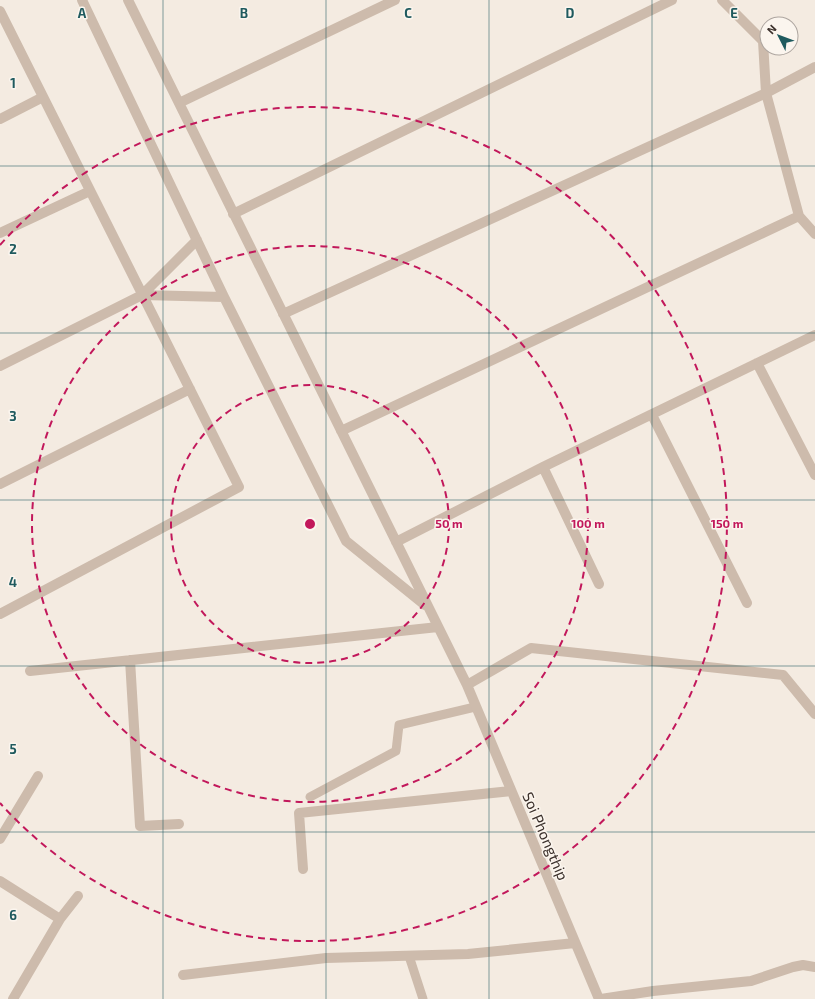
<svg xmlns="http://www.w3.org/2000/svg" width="815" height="999" font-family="'Exo 2',sans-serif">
<rect width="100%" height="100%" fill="#f4ebe1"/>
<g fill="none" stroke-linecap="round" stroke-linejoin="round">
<path stroke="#cdbbac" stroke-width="9" d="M310,797L396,751L399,725L475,707
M409,956L423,999"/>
<path stroke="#cdbbac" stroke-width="10" d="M82,0L224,297L346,541L425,605
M128,0L467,685L599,999
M722,0L763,41L766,93L799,216L815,234
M0,11L239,487L0,614
M179,103L395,0
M0,119L43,97
M233,214L672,0
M0,233L90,191
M197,240L142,295L224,297
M283,314L766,93L815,67
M757,363L815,475
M0,366L142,295
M652,415L747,603
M341,431L799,216
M543,467L599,584
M0,484L190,389
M396,542L543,467L815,335
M130,660L140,826L179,824
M30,671L438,627
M467,685L531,648L783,675L815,714
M0,839L38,776
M303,869L299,813L511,791
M0,881L60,919
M183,975L326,958L468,954L575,943
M13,999L60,919L78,896
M601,999L653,991L751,981L793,967L803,965L815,967"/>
</g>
<path fill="none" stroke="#1f5a5e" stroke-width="1" stroke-opacity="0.55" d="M163,0V999M326,0V999M489,0V999M652,0V999M0,166H815M0,333H815M0,500H815M0,666H815M0,832H815"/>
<g fill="none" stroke="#c2185b" stroke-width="2" stroke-dasharray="7 5">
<circle cx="310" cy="524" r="139"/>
<circle cx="310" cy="524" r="278"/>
<path d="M0 245A417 417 0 1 1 0 803"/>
</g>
<g text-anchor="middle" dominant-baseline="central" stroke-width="3" stroke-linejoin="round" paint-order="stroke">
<g font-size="15" fill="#3b302b" stroke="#fbf5ee">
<text transform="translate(546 836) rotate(67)">Soi Phongthip</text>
</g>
</g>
<g font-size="13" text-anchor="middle" font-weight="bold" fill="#1f5a5e" stroke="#fbf5ee" stroke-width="3" stroke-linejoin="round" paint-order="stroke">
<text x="82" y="18">A</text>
<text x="244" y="18">B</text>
<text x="408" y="18">C</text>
<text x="570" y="18">D</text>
<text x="734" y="18">E</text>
<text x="13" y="88">1</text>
<text x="13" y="254">2</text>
<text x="13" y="421">3</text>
<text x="13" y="587">4</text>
<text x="13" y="754">5</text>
<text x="13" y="920">6</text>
</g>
<circle cx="310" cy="524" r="6" fill="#c2185b" stroke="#fbf5ee" stroke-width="2"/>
<g font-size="12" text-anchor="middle" font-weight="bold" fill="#c2185b" stroke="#fbf5ee" stroke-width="3" stroke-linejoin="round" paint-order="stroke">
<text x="449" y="528">50 m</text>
<text x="588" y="528">100 m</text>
<text x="727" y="528">150 m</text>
</g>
<g transform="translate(779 36) rotate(312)"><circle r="19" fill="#fbf5ee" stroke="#aea6a0"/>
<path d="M0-3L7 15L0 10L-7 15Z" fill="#1f5a5e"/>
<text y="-6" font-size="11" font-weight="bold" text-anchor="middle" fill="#3b302b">N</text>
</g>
</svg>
